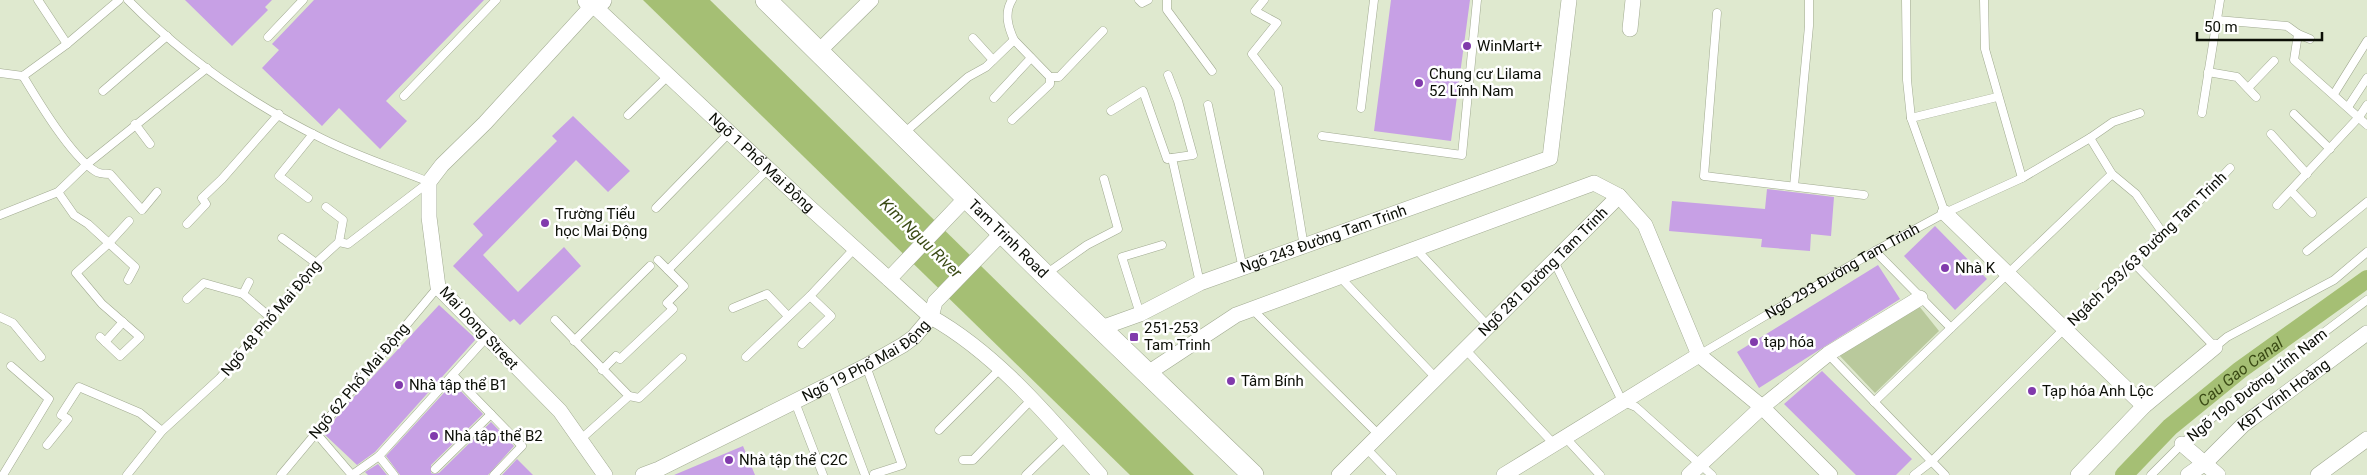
<svg xmlns="http://www.w3.org/2000/svg" width="2367" height="475" font-family="Roboto,sans-serif">
<rect width="100%" height="100%" fill="#dfe9cf"/>
<path fill="#b9c99c" d="M1919,306L1939,331L1875,393L1839,355Z"/>
<path fill="#a5bf74" d="M643,0H710L1194,475H1130Z"/>
<g fill="none" stroke-linecap="round" stroke-linejoin="round">
<path stroke="#a5bf74" stroke-width="18" id="s1" d="M2124,475L2170,427L2240,370L2367,279"/>
</g>
<path fill="#c7a0e5" d="M185,0H272L265,7L268,10L232,46Z
M314,0H484L386,101L407,121L380,149L339,108L322,126L262,68L279,50L272,44Z
M1391,0H1470L1451,141L1374,131Z
M573,116L630,171L608,192L576,160L483,255L518,292L564,247L581,266L520,325L514,319L510,322L453,266L483,235L473,224L557,141L552,136Z
M1767,189L1834,197L1831,236L1811,234L1810,251L1761,247L1762,239L1669,231L1672,201L1765,209Z
M1935,226L1987,279L1955,310L1904,256Z
M1878,265L1900,299L1759,388L1737,352Z
M439,305L476,339L375,452L357,465L323,433L352,399Z
M1822,371L1912,459L1896,475H1856L1784,404Z
M453,383L483,414L431,465V473L434,474L439,473L491,422L514,446L488,475H400L386,456Z
M743,446L755,475H674Z
M517,459L533,475H502Z
M378,464L387,475H368L365,472Z"/>
<g fill="none" stroke-linecap="round" stroke-linejoin="round">
<defs>
<g id="service">
<path d="M38,0L67,44"/>
<path d="M128,0C184,57 251,104 323,139C357,156 394,168 429,182"/>
<path d="M1139,0L1142,3L1148,0"/>
<path d="M1167,0V10L1212,71"/>
<path d="M1264,0L1255,11L1277,23L1252,54L1278,88L1304,247"/>
<path d="M1906,0L1907,80L1911,118L1945,213"/>
<path d="M1984,0L1985,49L2022,178"/>
<path d="M1717,13L1704,176L1864,195"/>
<path d="M2217,20L2287,26L2298,34L2294,60L2367,125"/>
<path d="M2298,34L2310,39"/>
<path d="M268,37L303,0"/>
<path d="M973,38L993,60"/>
<path d="M2208,72L2237,77L2256,97"/>
<path d="M0,73L23,76L67,44L119,0"/>
<path d="M1168,75L1178,101L1193,155L1172,158L1200,283"/>
<path d="M23,76C38,101 71,156 95,171C99,174 105,174 110,174L142,210L157,192"/>
<path d="M1050,77H1059L1103,31"/>
<path d="M2248,88L2274,61"/>
<path d="M103,91L167,36"/>
<path d="M2334,94L2367,41"/>
<path d="M404,96L496,0"/>
<path d="M994,98L1031,58"/>
<path d="M1208,105L1243,269"/>
<path d="M2348,107L2367,78"/>
<path d="M1361,108L1374,0"/>
<path d="M1111,111L1143,91L1167,159L1172,158"/>
<path d="M2202,113L2220,0"/>
<path d="M2294,114L2330,149"/>
<path d="M628,115L669,75"/>
<path d="M1911,118L1997,97"/>
<path d="M1012,120L1050,84V77L1014,40"/>
<path d="M135,124L150,144"/>
<path d="M903,134L968,77L986,67L1014,40C1008,27 1004,13 1012,0"/>
<path d="M2271,134L2307,174"/>
<path d="M1322,136L1462,155L1477,0"/>
<path d="M2090,138L2113,122L2140,113"/>
<path d="M1794,186L1809,26V0"/>
<path d="M2291,191L2312,213"/>
<path d="M58,192L74,215L88,224L135,267L128,280"/>
<path d="M308,198L279,176L313,134"/>
<path d="M2277,205L2359,117L2367,105"/>
<path d="M326,207L343,220L339,242"/>
<path d="M656,208L730,132"/>
<path d="M0,215L58,192L86,165L207,68"/>
<path d="M187,224L206,204L202,198L222,179L279,114"/>
<path d="M282,238L316,263"/>
<path d="M1415,248L1488,326"/>
<path d="M1875,251L1951,328L2112,174"/>
<path d="M2307,251L2367,202"/>
<path d="M1554,261L1622,401L1636,407L1712,475"/>
<path d="M2132,261L2215,347L2227,337L2334,280L2367,252"/>
<path d="M668,270L769,168"/>
<path d="M1046,274L1087,245L1118,229L1104,179"/>
<path d="M1339,276L1436,378"/>
<path d="M243,294L249,282"/>
<path d="M187,299L204,283L243,294L271,318"/>
<path d="M733,308L767,294L788,316"/>
<path d="M1252,309L1379,435"/>
<path d="M1140,314L1122,257L1162,245"/>
<path d="M0,317L13,323L41,357"/>
<path d="M555,320L629,396L581,439"/>
<path d="M100,337L120,356L140,337L102,304L76,273L108,244L129,221"/>
<path d="M574,341L650,266"/>
<path d="M105,342L123,322"/>
<path d="M802,344L831,316L810,296L855,248"/>
<path d="M1465,349L1553,443"/>
<path d="M1828,354L1945,475"/>
<path id="s2" d="M1699,355L1875,251L1945,213L2022,178L2090,138L2112,174L2136,194L2162,232"/>
<path d="M746,357L810,296"/>
<path d="M866,366L902,465L874,474"/>
<path d="M602,370L616,356L620,359L673,309L667,303L684,286L658,260"/>
<path d="M453,375L522,446L494,475"/>
<path d="M831,384L865,475"/>
<path d="M629,396L639,398L682,358"/>
<path d="M795,402L823,475"/>
<path d="M1874,402L1951,328"/>
<path d="M939,430L1000,369"/>
<path d="M316,433L352,475"/>
<path d="M1564,436L1600,475"/>
<path d="M47,445L68,419L61,415L79,387L140,413L162,431"/>
<path d="M1366,448L1392,475"/>
<path d="M379,456L394,475"/>
<path d="M963,460H973L1032,399"/>
<path d="M435,469L491,414"/>
<path d="M3,475L49,399L11,366"/>
<path d="M127,475L162,431L220,378L316,263L339,242L348,244L429,182"/>
<path d="M281,475L438,287"/>
<path d="M352,475L379,456L486,338"/>
<path d="M1026,475L1066,436"/>
<path d="M1914,475L1932,461L2132,261L2200,200L2230,168"/>
<path d="M2151,475L2182,444L2225,407L2367,300"/>
</g>
<g id="minor">
<path d="M1630,29L1633,0"/>
<path d="M818,52L871,0"/>
<path d="M1945,213L2144,406"/>
<path d="M889,279L966,198"/>
<path id="s3" d="M1101,328L1140,314L1200,283L1550,158L1569,0"/>
<path d="M1148,373L1236,315L1594,183L1619,196L1645,225L1699,355L1762,407L1830,475"/>
<path d="M2182,444L2218,475"/>
<path id="s4" d="M605,475L560,411L438,287L429,217V182L442,165L485,123L593,5L809,207L931,317C997,354 1051,419 1100,475"/>
<path id="s5" d="M643,475L659,469L866,366L903,345L914,337L931,317L935,302L1002,233"/>
<path id="s6" d="M1339,475L1619,196"/>
<path d="M1504,475L1699,355"/>
<path d="M1689,475L1762,407L1828,354L1920,298"/>
<path d="M2078,475L2144,406L2215,347"/>
<path id="s7" d="M2188,475L2205,463L2243,425L2367,333"/>
<path d="M2318,475L2367,439"/>
</g>
<g id="secondary">
<path d="M588,0L593,5L601,0"/>
<path id="s8" d="M766,0L1045,275L1253,475"/>
</g>
</defs>
<use href="#service" stroke="#a1aa91" stroke-width="9"/>
<use href="#minor" stroke="#a1aa91" stroke-width="16"/>
<use href="#secondary" stroke="#a1aa91" stroke-width="22"/>
<use href="#service" stroke="#fff" stroke-width="8"/>
<use href="#minor" stroke="#fff" stroke-width="15"/>
<use href="#secondary" stroke="#fff" stroke-width="21"/>
</g>
<g fill="#813aac" stroke="#fff" stroke-width="2">
<circle cx="1467" cy="46" r="5"/>
<circle cx="1419" cy="83" r="5"/>
<circle cx="545" cy="223" r="5"/>
<circle cx="1945" cy="268" r="5"/>
<rect x="1129" y="332" width="10" height="10" rx="2.5"/>
<circle cx="1754" cy="342" r="5"/>
<circle cx="1231" cy="381" r="5"/>
<circle cx="399" cy="385" r="5"/>
<circle cx="2032" cy="391" r="5"/>
<circle cx="434" cy="436" r="5"/>
<circle cx="729" cy="460" r="5"/>
</g>
<g text-anchor="middle" dominant-baseline="central" stroke-width="5" stroke-linejoin="round" paint-order="stroke">
<g font-size="15" fill="#0b0e06" stroke="#fff" text-anchor="start">
<text x="1477" y="46">WinMart+</text>
<text x="1429" y="74">Chung cư Lilama<tspan x="1429" dy="17">52 Lĩnh Nam</tspan></text>
<text x="555" y="214">Trường Tiểu<tspan x="555" dy="17">học Mai Động</tspan></text>
<text x="1955" y="268">Nhà K</text>
<text x="1144" y="328">251-253<tspan x="1144" dy="17">Tam Trinh</tspan></text>
<text x="1764" y="342">tạp hóa</text>
<text x="1241" y="381">Tâm Bính</text>
<text x="409" y="385">Nhà tập thể B1</text>
<text x="2042" y="391">Tạp hóa Anh Lộc</text>
<text x="444" y="436">Nhà tập thể B2</text>
<text x="739" y="460">Nhà tập thể C2C</text>
</g>
<g font-size="15" fill="#0b0e06" stroke="#fff">
<text stroke="none"><textPath href="#s4" startOffset="830">Ngõ 1 Phố Mai Động</textPath></text>
<text stroke="none"><textPath href="#s8" startOffset="340">Tam Trinh Road</textPath></text>
<text stroke="none"><textPath href="#s3" startOffset="240">Ngõ 243 Đường Tam Trinh</textPath></text>
<text transform="translate(2147 249) rotate(-44)">Ngách 293/63 Đường Tam Trinh</text>
<text stroke="none"><textPath href="#s2" startOffset="166">Ngõ 293 Đường Tam Trinh</textPath></text>
<text stroke="none"><textPath href="#s6" startOffset="288">Ngõ 281 Đường Tam Trinh</textPath></text>
<text transform="translate(271 318) rotate(-50)">Ngõ 48 Phố Mai Động</text>
<text transform="translate(479 328) rotate(47)">Mai Dong Street</text>
<text stroke="none"><textPath href="#s5" startOffset="251">Ngõ 19 Phố Mai Động</textPath></text>
<text transform="translate(359 381) rotate(-50)">Ngõ 62 Phố Mai Động</text>
<text transform="translate(2257 385) rotate(-38)">Ngõ 190 Đường Lĩnh Nam</text>
<text stroke="none"><textPath href="#s7" startOffset="125">KĐT Vĩnh Hoàng</textPath></text>
</g>
<g font-size="16" font-style="italic" fill="#3a4a14" stroke="#fff">
<text transform="translate(921 238) rotate(44)">Kim Nguu River</text>
<text stroke="none"><textPath href="#s1" startOffset="156">Cau Gao Canal</textPath></text>
</g>
</g>
<path d="M2197 32v8h125v-8" fill="none" stroke="#0b0e06" stroke-width="2.5"/>
<text x="2204" y="32" font-size="15" fill="#0b0e06" stroke="#ffffff" stroke-width="4" paint-order="stroke">50 m</text>
</svg>
